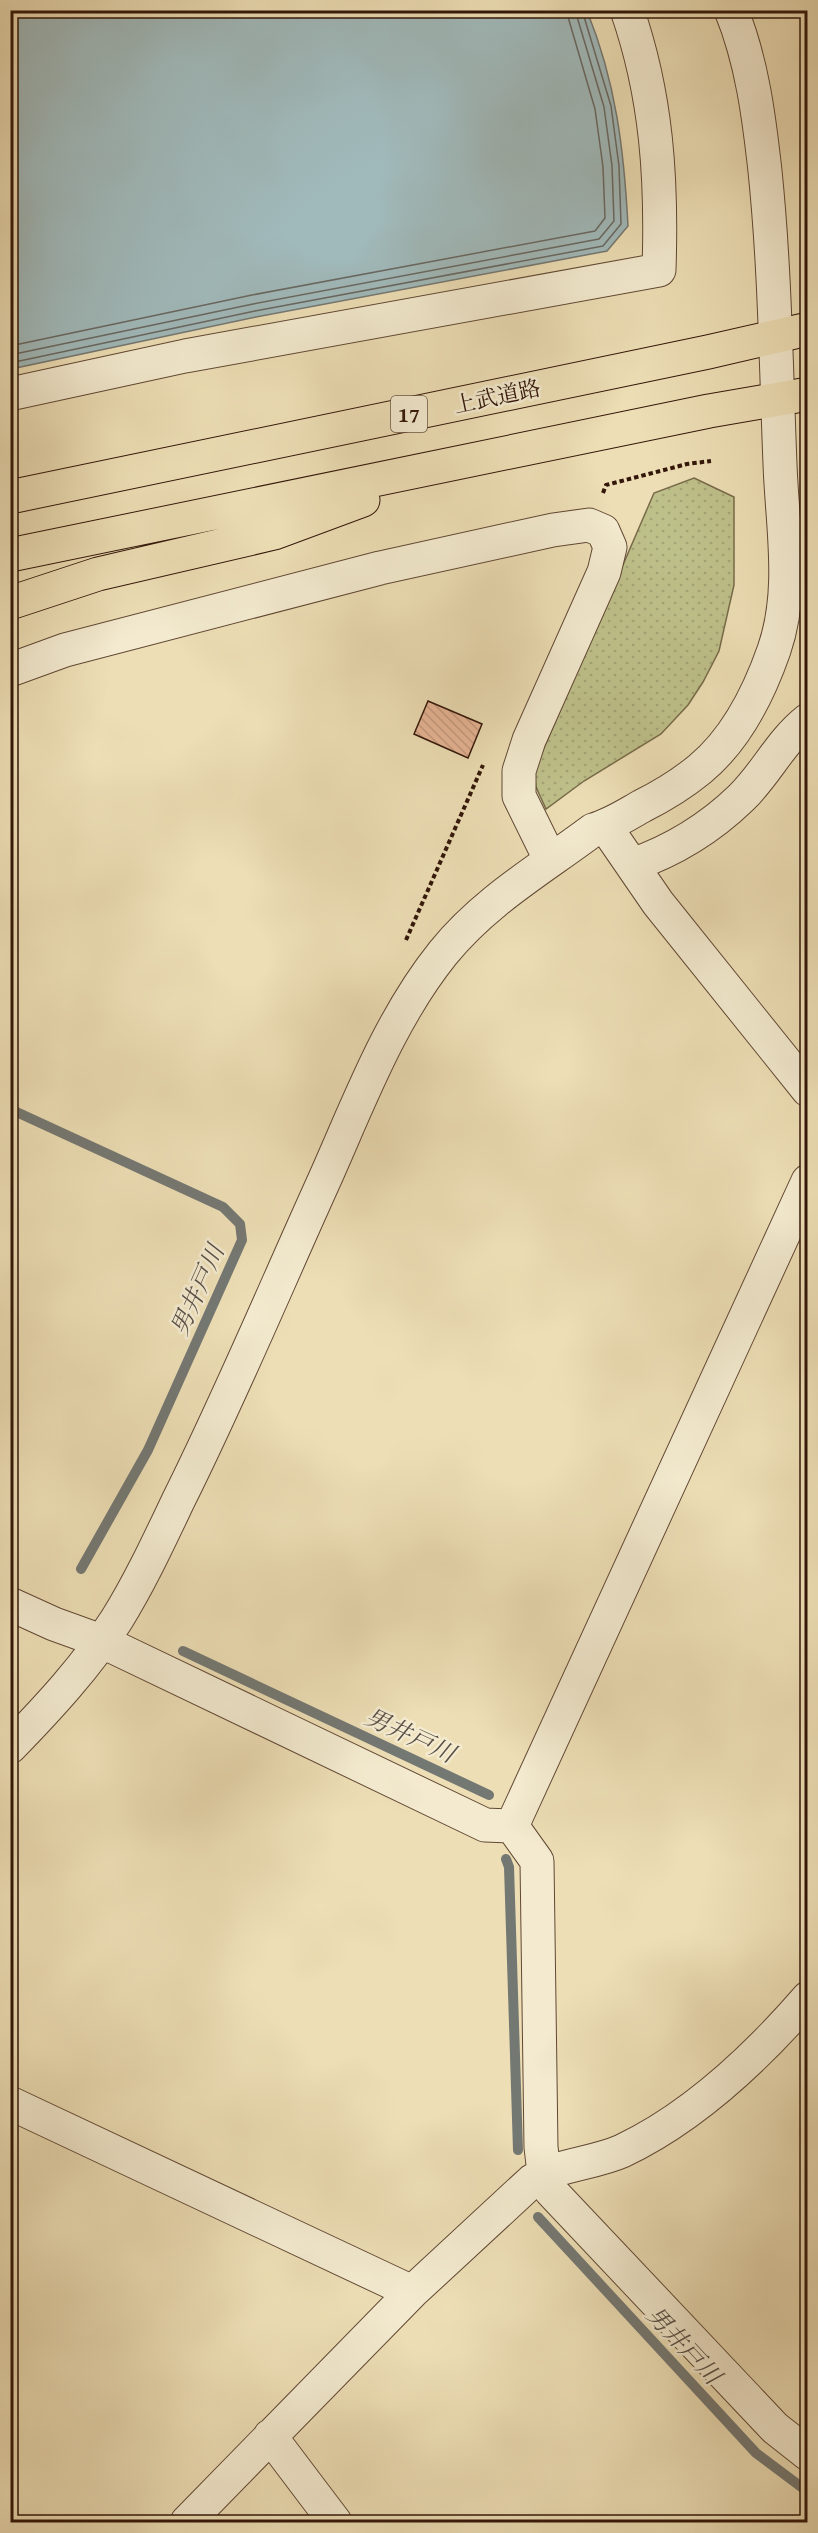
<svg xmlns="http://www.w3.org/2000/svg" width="818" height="2533" font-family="'Gentium Book Plus','Noto Serif JP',serif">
<defs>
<pattern id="green-dots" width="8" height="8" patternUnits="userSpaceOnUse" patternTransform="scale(1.5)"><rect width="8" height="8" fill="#bec08a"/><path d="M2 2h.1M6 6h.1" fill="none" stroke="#a4a476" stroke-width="1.8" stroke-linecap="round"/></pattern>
<pattern id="building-back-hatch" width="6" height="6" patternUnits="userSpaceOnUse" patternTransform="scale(1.5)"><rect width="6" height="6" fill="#e8b596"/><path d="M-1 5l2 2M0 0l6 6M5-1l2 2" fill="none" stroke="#c79b80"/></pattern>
</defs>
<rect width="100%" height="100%" fill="#eddeb5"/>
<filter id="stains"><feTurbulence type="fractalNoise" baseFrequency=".00333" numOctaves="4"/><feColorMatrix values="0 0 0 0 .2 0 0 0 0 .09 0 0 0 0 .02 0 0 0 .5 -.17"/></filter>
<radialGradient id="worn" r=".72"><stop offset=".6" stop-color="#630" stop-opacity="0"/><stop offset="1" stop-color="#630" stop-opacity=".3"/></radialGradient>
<path fill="url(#green-dots)" stroke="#786b4a" stroke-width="1.5" d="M694,478L734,497V585L719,651L703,682L688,705L661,734L584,781L546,809L536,787L534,771L654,493Z"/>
<path fill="#a0b9ba" stroke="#747873" stroke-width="1.5" d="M10,11H587C616,82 624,150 628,226L607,251L256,317L11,369Z"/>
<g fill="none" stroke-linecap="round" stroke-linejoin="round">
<path stroke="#696862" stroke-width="1.5" d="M10,346L252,295L595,231L605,218L603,167L595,109L566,10
M10,355L253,304L599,239L614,221L612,166L604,107L575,10
M10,363L255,311L603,246L621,224L619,166L611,106L582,10"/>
<path stroke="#747873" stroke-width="10" d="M10,1109L223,1207L240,1224L242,1240L148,1450L81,1569
M183,1651L489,1795
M506,1859L509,1867L518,2150
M538,2217L756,2453L808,2492"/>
</g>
<path fill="url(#building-back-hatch)" stroke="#321609" stroke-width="1.5" d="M428,701L482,724L468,758L414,734Z"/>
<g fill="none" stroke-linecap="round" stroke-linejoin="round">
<defs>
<path id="minor" d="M10,394L185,356L659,270C662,180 657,96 627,10
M10,670L65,650L380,568L553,530L589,525L603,531L610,547L604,572L529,740L519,771V796L550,859
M605,826L658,903L808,1090
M632,865C672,851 710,828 741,798C766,774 780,742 808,720
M10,1604L54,1624L101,1641L485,1825L512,1826L537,1861L541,2147L544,2173L551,2191L775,2428L808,2454
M10,1747C48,1708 87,1666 117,1619C140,1582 159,1541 178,1501C230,1397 275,1289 323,1183C358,1105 389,1020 443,953C485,901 541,869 593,830C611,825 626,815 642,806C662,796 683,783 700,769C735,740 759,693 774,650C795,590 782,525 780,464C776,366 775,268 765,171C759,117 752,61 731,10
M512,1826L808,1181
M10,2103L412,2292
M270,2436L335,2522
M187,2522L412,2292L532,2181C558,2164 593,2164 622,2151C694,2117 756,2058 808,1998"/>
<path id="highway" d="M10,497L708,352L808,329
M10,555L709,411L808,394
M10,603L98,574L274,533L363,500"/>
</defs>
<use href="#minor" stroke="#614834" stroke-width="35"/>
<use href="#highway" stroke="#321609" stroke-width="35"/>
<path stroke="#321609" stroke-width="4" stroke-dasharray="4.5 3" stroke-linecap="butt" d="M603,493L606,485L687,464L711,461
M406,940L483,765"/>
<use href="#minor" stroke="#f3eacf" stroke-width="33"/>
<use href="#highway" stroke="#eddeb5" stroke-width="33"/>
</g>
<g text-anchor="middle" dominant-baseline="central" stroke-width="5" stroke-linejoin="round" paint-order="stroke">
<rect fill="#f3eacf" stroke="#6c5644" stroke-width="1.5" x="391" y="396" width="36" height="36" rx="4.5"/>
<g font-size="21" font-weight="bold" fill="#321609">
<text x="409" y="414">17</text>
</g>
<g font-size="22" fill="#321609" stroke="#f3eacf">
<text transform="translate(497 396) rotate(-12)">上武道路</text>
</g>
<g font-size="24" font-style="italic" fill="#584f47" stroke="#f3eacf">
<text transform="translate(197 1290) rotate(-66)">男井戸川</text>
<text transform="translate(410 1735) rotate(25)">男井戸川</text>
<text transform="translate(684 2345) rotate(47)">男井戸川</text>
</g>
</g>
<rect width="818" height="2533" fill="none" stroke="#eddeb5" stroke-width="36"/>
<rect x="12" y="12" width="794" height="2509" fill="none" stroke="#321609" stroke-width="3"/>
<rect x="18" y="18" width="782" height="2497" fill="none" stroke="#321609" stroke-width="1.5"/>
<rect width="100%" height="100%" filter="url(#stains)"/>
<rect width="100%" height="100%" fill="url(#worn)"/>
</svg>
